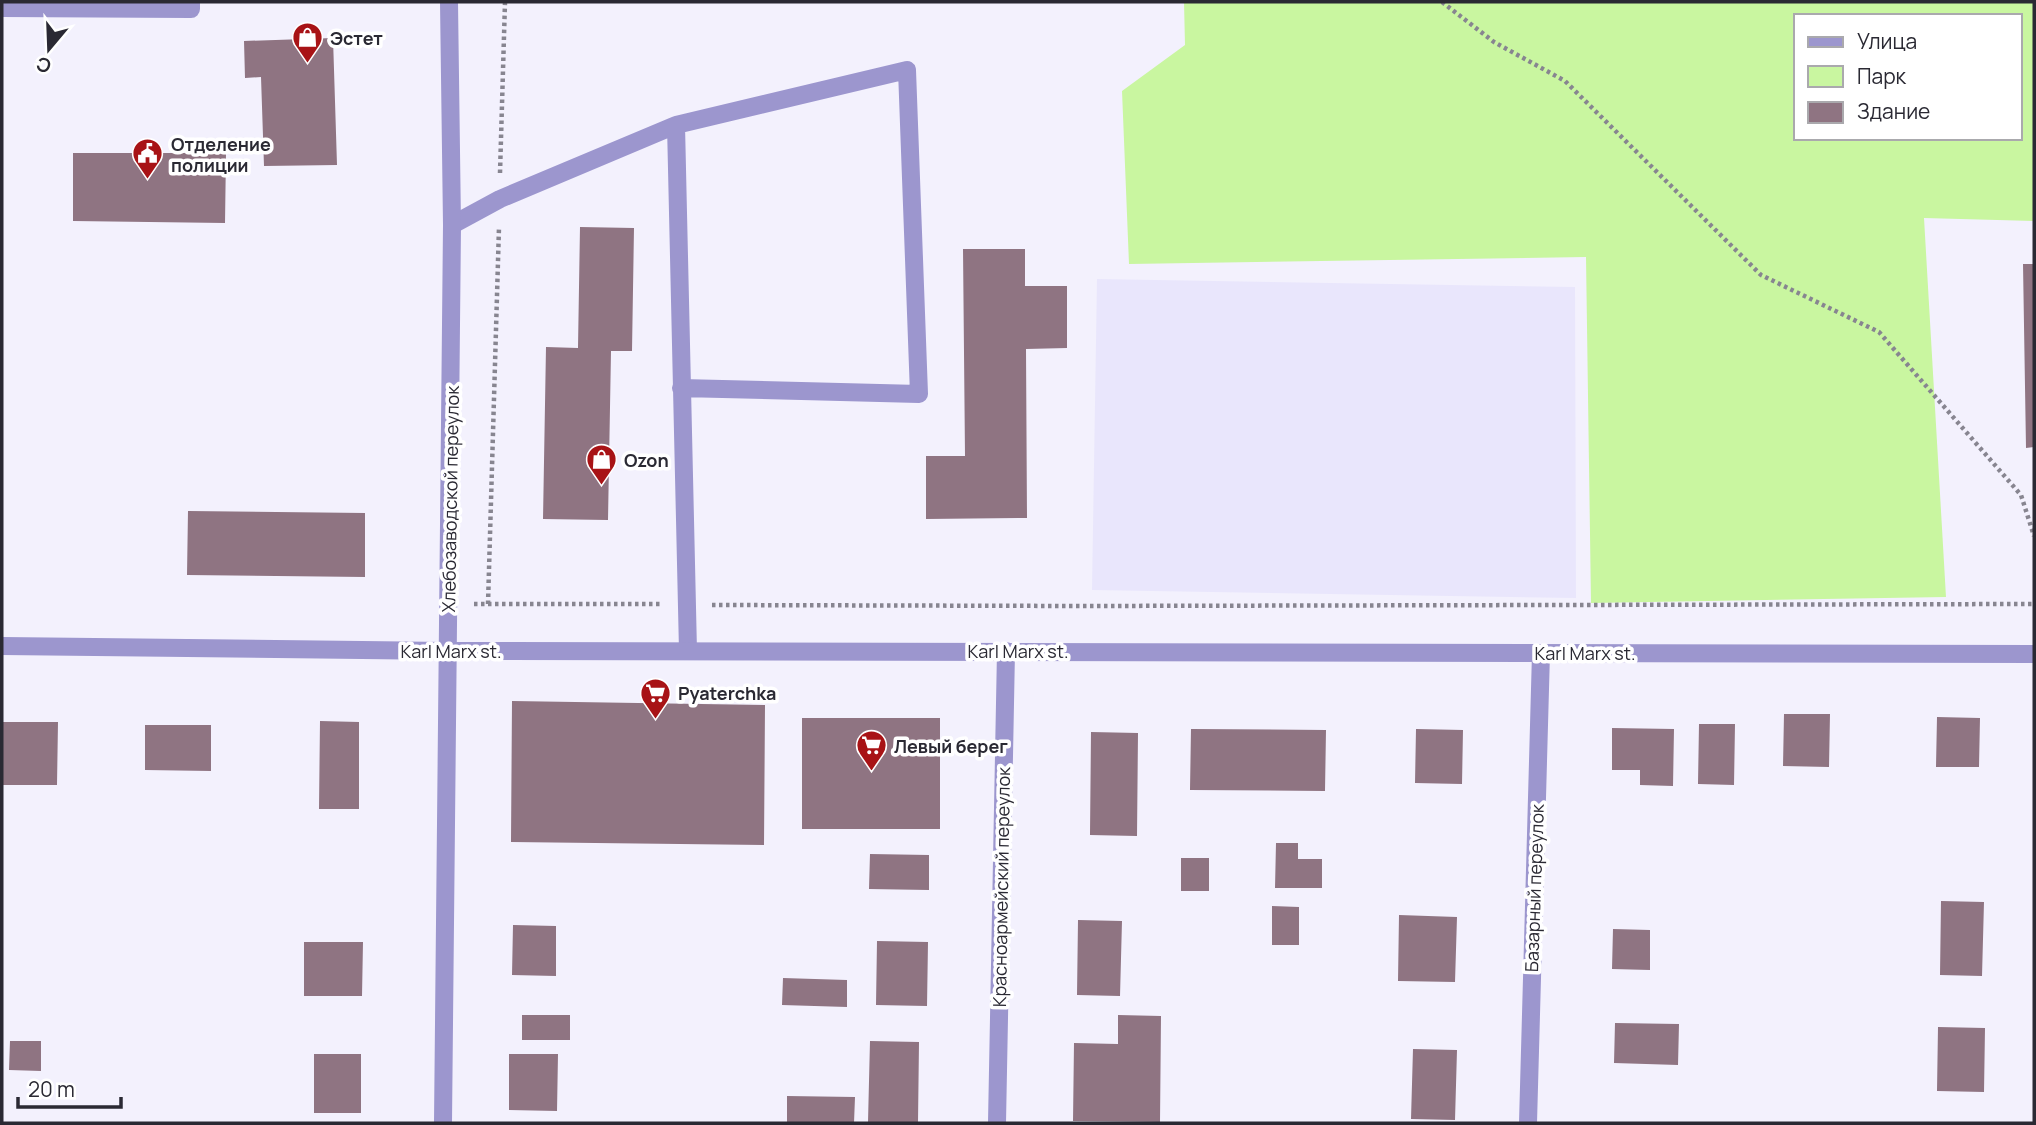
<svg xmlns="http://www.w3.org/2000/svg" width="2036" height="1125" font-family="Manrope,sans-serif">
<rect width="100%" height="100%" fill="#f3f1fd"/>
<path fill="#e9e6fc" d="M1097,279L1575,287L1576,598L1092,590Z"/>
<path fill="#c9f6a0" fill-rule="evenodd" d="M1184,2H2034V221L1924,218L1946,597L1591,603L1586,257L1129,264L1122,91L1185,45ZM1796,16H2020V138H1796Z"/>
<path fill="#8f7482" d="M333,38L337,165L264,166L261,77L245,78L244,41Z
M73,153H226L225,223L73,221Z
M580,227L634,228L632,351H611L608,520L543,519L546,347L578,348Z
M963,249H1025V286H1067V348L1026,349L1027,518L926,519V456H965Z
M2023,264H2034V447L2026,448Z
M188,511L365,513V577L187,575Z
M512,701L765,705L764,845L511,842Z
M1784,714H1830L1829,767L1783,766Z
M1937,717L1980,718L1979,767H1936Z
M802,718H940V829H802Z
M320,721L359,722V809H319Z
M3,722H58L57,785H3Z
M1699,724H1735L1734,785L1698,784Z
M145,725H211V771L145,770Z
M1612,728L1674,729L1673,786L1640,785V770H1612Z
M1191,729L1326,730L1325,791L1190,790Z
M1416,729L1463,730L1462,784L1415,783Z
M1091,732L1138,733L1137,836L1090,835Z
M1276,843H1298V859H1322V888H1275Z
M870,854L929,855V890L869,889Z
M1181,858H1209V891H1181Z
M1941,901L1984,902L1982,976L1940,975Z
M1272,906L1299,907V945H1272Z
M1399,915L1457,917L1455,982L1398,981Z
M1078,920L1122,921L1120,996L1077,995Z
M513,925L556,926V976L512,975Z
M1613,929L1650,930V970L1612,969Z
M877,941L928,942L927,1006L876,1005Z
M304,942H363L362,996H304Z
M783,978L847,980V1007L782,1005Z
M522,1015H570V1040H522Z
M1118,1015L1161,1016L1160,1122L1073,1121L1074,1043L1118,1044Z
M1615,1023L1679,1024L1678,1065L1614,1063Z
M1938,1027L1985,1028L1984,1092L1937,1091Z
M10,1041H41V1071L9,1070Z
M870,1041L919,1042L918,1122H868Z
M1413,1049L1457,1050L1455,1120L1411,1119Z
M314,1054H361V1113H314Z
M509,1054H558L557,1111L509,1110Z
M787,1096L855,1097L854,1123H787Z"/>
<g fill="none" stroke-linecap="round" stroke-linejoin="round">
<path stroke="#878590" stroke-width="4.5" stroke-dasharray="3.5 3.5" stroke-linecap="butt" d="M1442,2L1494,42L1565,81L1761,275L1879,332L2021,495L2034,536
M500,173L505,2
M474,604H661
M488,604L499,227
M712,605L1082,606L2034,604"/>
<path stroke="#9c96ce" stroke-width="18" d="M2,8L191,9V2
M676,125L907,70L919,394L681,388
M452,225L500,199L676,125L688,651"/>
<path stroke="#9c96ce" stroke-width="18" d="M2,646L448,651
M997,1123L1006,651
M1528,1123L1541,653"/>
<path stroke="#9c96ce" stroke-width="18" d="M448,651L2034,654
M443,1123L452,225L449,2"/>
</g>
<defs>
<symbol id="shop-pin" viewBox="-11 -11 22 30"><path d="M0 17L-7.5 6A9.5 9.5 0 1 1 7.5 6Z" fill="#a81316" stroke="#fff"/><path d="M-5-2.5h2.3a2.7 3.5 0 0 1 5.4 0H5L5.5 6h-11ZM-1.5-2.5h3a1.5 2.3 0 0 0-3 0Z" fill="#fff"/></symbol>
<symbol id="civic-pin" viewBox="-11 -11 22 30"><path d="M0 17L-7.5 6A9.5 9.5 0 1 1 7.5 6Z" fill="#a81316" stroke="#fff"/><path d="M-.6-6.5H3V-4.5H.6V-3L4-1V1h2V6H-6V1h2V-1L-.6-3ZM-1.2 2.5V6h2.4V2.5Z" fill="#fff"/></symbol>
<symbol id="supermarket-pin" viewBox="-11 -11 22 30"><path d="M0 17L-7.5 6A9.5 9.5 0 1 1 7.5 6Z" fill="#a81316" stroke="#fff"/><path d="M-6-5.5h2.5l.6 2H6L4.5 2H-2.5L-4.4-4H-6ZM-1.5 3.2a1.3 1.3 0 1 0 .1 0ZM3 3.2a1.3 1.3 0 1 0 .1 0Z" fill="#fff"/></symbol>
</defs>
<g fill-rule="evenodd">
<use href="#shop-pin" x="290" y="20" width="35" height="47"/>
<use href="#civic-pin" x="130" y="136" width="35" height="47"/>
<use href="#shop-pin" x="584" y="442" width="35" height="47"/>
<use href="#supermarket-pin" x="638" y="676" width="35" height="47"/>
<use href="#supermarket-pin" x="854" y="728" width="35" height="47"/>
</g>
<g text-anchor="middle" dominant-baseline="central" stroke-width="7" stroke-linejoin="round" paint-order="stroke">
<g font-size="18" font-weight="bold" fill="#2a2933" stroke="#fff" text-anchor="start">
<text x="330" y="38">Эстет</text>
<text x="171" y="144">Отделение<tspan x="171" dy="21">полиции</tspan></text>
<text x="624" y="460">Ozon</text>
<text x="678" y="693">Pyaterchka</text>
<text x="894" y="746">Левый берег</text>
</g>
<g font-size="18" fill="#2a2933" stroke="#fff">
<text transform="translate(450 499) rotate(-89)">Хлебозаводской переулок</text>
<text x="451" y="651">Karl Marx st.</text>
<text x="1018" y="651">Karl Marx st.</text>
<text x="1585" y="653">Karl Marx st.</text>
<text transform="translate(1001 887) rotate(-89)">Красноармейский переулок</text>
<text transform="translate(1534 888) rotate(-88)">Базарный переулок</text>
</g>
</g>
<rect width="2036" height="1125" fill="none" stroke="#2a2933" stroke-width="7"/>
<rect x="1794" y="14" width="228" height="126" fill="#ffffff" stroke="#aaa9ad" stroke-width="2"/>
<rect x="1808" y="37" width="35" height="10" fill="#9c96ce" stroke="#aaa9ad" stroke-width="2"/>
<text x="1857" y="49" font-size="21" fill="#2a2933">Улица</text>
<rect x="1808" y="66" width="35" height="21" fill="#c9f6a0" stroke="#aaa9ad" stroke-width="2"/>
<text x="1857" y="84" font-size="21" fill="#2a2933">Парк</text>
<rect x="1808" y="102" width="35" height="21" fill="#8f7482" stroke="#aaa9ad" stroke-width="2"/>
<text x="1857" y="119" font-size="21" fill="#2a2933">Здание</text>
<g transform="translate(49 49) rotate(199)" stroke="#ffffff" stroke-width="5" paint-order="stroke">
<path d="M0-5L12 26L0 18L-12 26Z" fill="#2a2933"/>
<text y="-10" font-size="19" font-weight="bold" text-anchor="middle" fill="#2a2933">С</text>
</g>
<path d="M18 1097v10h103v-10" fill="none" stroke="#2a2933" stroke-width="3.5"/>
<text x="28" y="1097" font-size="21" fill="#2a2933" stroke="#ffffff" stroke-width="5" paint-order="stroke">20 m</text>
</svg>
